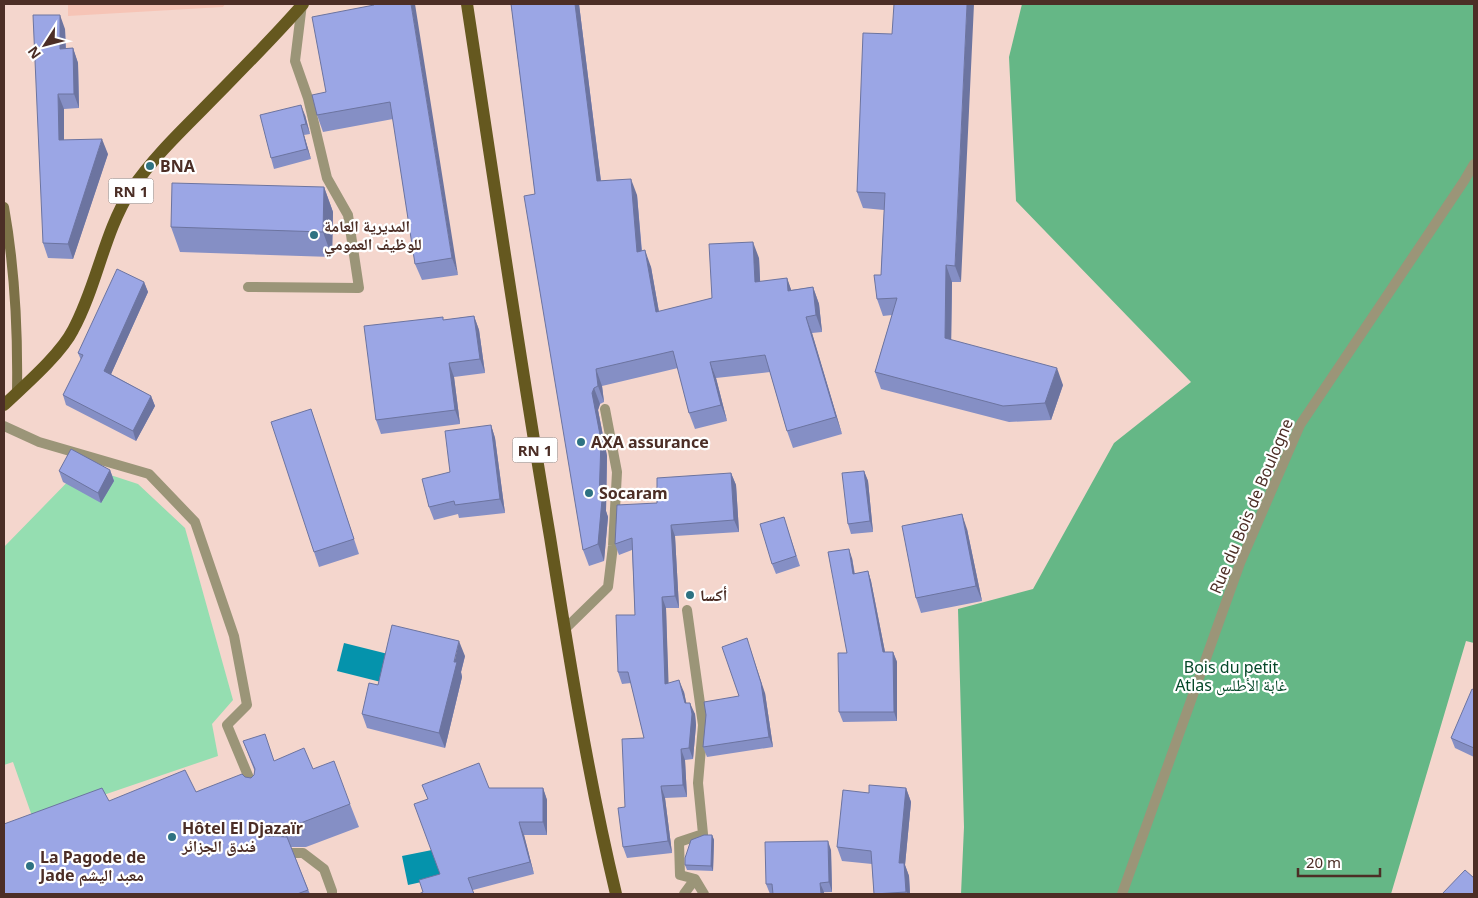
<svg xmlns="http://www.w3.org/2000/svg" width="1478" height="898" font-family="'Noto Sans','Noto Naskh Arabic',sans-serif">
<rect width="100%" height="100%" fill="#f4d6cd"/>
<path fill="#f6c4b6" d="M68,4H225L223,7L68,16Z"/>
<path fill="#95deb1" d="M83,466L138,484L185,528L233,700L212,724L218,756L33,819L13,762L4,765V547Z"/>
<path fill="#65b786" d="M1022,4H1474V643L1466,641L1391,894H961L964,827L958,609L1033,589L1114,443L1191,382L1016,201L1009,57Z"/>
<path fill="#0593ac" d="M344,643L388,654L381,682L337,671Z
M447,847L453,875L408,885L402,856Z"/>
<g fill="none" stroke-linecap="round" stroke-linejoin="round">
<path stroke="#9b9578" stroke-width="10" d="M248,287L359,288L348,215L327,178L308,98L295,61L302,4
M4,426L39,442L149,474L195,522L234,636L247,705L227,725L254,790
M282,853H303L324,869L332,891V894"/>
<path stroke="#9b9578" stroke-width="10" d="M687,610L703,725L698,783L703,834L679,842L680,875L695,879
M565,629L608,587L613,546L617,472L605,409
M684,894L695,879L704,894"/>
<path stroke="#9b9578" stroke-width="10" d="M1122,894L1240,563L1300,425L1464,181L1474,164"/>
<path stroke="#7c7147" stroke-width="10" d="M4,207C15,269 18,330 17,393"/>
<path stroke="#65581f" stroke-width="12" d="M467,4C494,182 520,360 550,537C569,657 588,777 616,894
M4,405C24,386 61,354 73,330C97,286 104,232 131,190C150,162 174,138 198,114C234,77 270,42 303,4"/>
</g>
<path fill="#858fc5" d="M511,4H579L601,181L637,195L642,251L651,267L659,312L712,298L759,258L760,282L787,278L791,290L813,287L819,304L822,332L812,333L842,434L793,448L787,431L770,372L716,378L727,421L695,429L689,413L678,368L602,386L604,402L600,404L598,410L607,456L606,511L608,517L604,561L589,566L583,550L535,194Z
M374,5L458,275L422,280L415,264L393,119L323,132L317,115L326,92Z
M65,29L66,48H73L78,63L79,108L64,109V140L108,154L73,259L48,258L43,243Z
M892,34L961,282H952L951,340L1063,385L1051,420L1009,422L881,389L875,372L892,315L883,316L877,299L881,275L884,210L863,208L857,192Z
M305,115L310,134L304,135L311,159L274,169L271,158Z
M324,187L333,212L332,257L180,252L171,227Z
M144,282L148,292L111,374L151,396L155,406L136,441L66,405L63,395L81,360L78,353Z
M474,316L479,330L485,373L454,377L460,424L381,434L376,420L444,320Z
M311,409L359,554L319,567L314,552Z
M491,425L495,438L505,513L459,518L458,514L434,520L429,507L450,472Z
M110,470L114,481L101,503L63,482L59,471Z
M864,471L868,481L873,532L851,534L848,524Z
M731,473L736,485L739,532L675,536L679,608H666L668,683L684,692L686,703L695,714L696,725L693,759L685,760L687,797L665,798L672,853L627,858L623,847L625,807L644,738L631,683L622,684L618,672L635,615L632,550L619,555L615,544L657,503Z
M787,527L800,566L776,574L772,564Z
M967,529L982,601L921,613L916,598Z
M852,558L855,574L868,571L871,581L885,652H893L897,662V721L843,722L839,712L847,653Z
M465,656L461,672L462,677L445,748L367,728L362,714L378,685Z
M1474,690V757L1455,748L1451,738Z
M765,693L773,747L707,757L703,747Z
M243,741L274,761L313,769L350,804L359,827L306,847H291L310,894H4V824L109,801L196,792L245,777L251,778L254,775L255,772Z
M422,785L489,788H543L547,800V835H524L534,874L473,890L423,892L440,874L428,799Z
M906,788L911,802L905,865L909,876L910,894H874L872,864L842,861L837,847L869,793Z
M712,835L714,840L713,871L687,870L685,865Z
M831,850L832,892L770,894L766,884Z"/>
<path fill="#6c74a0" d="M411,4H415L458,275L452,258Z
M575,4H579L603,198L597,181Z
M967,4H974L961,282L955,266Z
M60,15L65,29L66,63L60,49Z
M73,48L78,63L79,108L74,94Z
M58,94L64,109V154L59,140Z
M301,105L305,115L310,134L306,124Z
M301,125L304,135L311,159L307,149Z
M102,139L108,154L73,259L68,244Z
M631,179L637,195L643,268L637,252Z
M324,187L333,212L332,257L323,232Z
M753,242L759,258L761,299L755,282Z
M645,250L651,267L662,329L656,312Z
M946,265L952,282L951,354L945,338Z
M787,278L793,295L788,291Z
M144,282L148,292L108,381L104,371Z
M813,287L819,304L822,332L816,315Z
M474,316L479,330L485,373L480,359Z
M806,317L812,333L842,434L836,417Z
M710,362L716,378L727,421L721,405Z
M449,363L454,377L460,424L455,410Z
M1057,368L1063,385L1051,420L1045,403Z
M596,369L602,386L604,402L598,386Z
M594,388L600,404L598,410L607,456L606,511L608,517L604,561L598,544L599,500L592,393Z
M151,396L155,406L136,441L133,431Z
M491,425L495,438L505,513L500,499Z
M110,470L114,481L101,503L98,493Z
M864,471L868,481L873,532L870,521Z
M731,473L736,485L739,532L734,520Z
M962,514L967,529L982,601L976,586Z
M671,525L675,536L679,608L675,596Z
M849,549L852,558L856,584L853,574Z
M868,571L871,581L887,662L883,652Z
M662,597L666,608L669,695L665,684Z
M459,641L465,656L461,672L462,677L445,748L439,733Z
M750,648L765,693L773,747L769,737Z
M893,652L897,662V721L894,712Z
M679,680L684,692L689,715L685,703Z
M690,703L695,714L696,725L693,759L689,748Z
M681,749L685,760L687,797L683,785Z
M661,786L665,798L672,853L668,841Z
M543,788L547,800V835L543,822Z
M906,788L911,802L905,865L909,876L910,894H907L899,863Z
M519,822L524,835L534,874L530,862Z
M270,823L278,846L263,833V827Z
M712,835L714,840L713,871L711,866Z
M828,841L831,850L832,892L829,882Z
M820,883L824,892V894H821Z"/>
<path fill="#9ba6e5" stroke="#6c74a0" d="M374,4H411L452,258L415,264L390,102L317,115L312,95L326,92L312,17L374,5Z
M511,4H575L597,181L631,179L637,252L645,250L656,312L712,298L709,244L753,242L755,282L787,278L788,291L813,287L816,315L806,317L836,417L787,431L765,355L710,362L721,405L689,413L673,351L596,369L598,386L594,388L592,393L601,440L599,500H602L598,544L583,550L524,196L535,194Z
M894,4H967L955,266L946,265L945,338L1057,368L1045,403L1003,406L875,372L897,298L877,299L874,275H881L885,193L857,192L863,33L892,34Z
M33,15H60V49L73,48L74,94H58L59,140L102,139L68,244L43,243Z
M301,105L306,124L301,125L307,149L271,158L260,115Z
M172,183L324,187L323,232L171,227Z
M117,269L144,282L104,371L151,396L133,431L63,395L83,355L78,353Z
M474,316L480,359L449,363L455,410L376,420L364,326L443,317V320Z
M311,409L354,539L314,552L271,422Z
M491,425L500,499L455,505L454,501L429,507L422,479L450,472L445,431Z
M71,449L110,470L98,493L59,471Z
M864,471L870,521L848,524L842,473Z
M731,473L734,520L671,525L675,596L662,597L665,684L679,680L685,703H690L692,714L689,748L681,749L683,785L661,786L668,841L623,847L618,808L625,807L622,739L644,738L628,672H618L616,615H635L632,538L615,544L617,505L657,503V478Z
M962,514L976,586L916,598L902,526Z
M784,517L796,556L772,564L760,524Z
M849,549L853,574L868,571L883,652H893L894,712H839L838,653H847L828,552Z
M392,625L459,641L454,662H457L439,733L362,714L369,683L378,685Z
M747,638L761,683L769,737L703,747L706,715L704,702L739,696L722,647Z
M1472,689L1474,690V748L1451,738Z
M265,734L274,761L304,748L313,769L334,761L350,804L298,824L270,823L263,827V833L267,836L287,837L308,890L297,894H4V824L102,788L109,801L185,770L196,792L242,774L245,777L251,778L254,775L255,769L243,741Z
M479,763L489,788H543V822H519L530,862L468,878L474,894H419L423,892L419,880L440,874L414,804L428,799L422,785Z
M869,785L906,788L899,863H904L906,892L874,894L871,851L837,847L843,790L869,793Z
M704,835H712L711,866L685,865V858L691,840Z
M828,841L829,882L820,883L821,894H773L772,884H766L765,842Z
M1465,870L1474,878V894H1442Z"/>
<g fill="#2e7282" stroke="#fff" stroke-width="2">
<circle cx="150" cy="166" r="5"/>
<circle cx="314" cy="235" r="5"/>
<circle cx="581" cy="442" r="5"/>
<circle cx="589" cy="493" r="5"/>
<circle cx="690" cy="595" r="5"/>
<circle cx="172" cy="837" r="5"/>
<circle cx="30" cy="866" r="5"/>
</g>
<g text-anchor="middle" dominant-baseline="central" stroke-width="4.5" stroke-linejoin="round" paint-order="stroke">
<g fill="#fff" stroke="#826d67" stroke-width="1">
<rect x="108.5" y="178.5" width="45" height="25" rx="4"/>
<rect x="512.5" y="437.5" width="45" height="25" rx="4"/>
</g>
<g font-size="15" font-weight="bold" fill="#4c2e26">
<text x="131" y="191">RN 1</text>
<text x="535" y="450">RN 1</text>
</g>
<g font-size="16" font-weight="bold" fill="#4c2e26" stroke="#fff" text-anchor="start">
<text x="160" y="166">BNA</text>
<text x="324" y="226">المديرية العامة<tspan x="324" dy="18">للوظيف العمومي</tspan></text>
<text x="591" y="442">AXA assurance</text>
<text x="599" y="493">Socaram</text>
<text x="700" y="595">أكسا</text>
<text x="182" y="828">Hôtel El Djazaïr<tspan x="182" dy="18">فندق الجزائر</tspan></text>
<text x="40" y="857">La Pagode de<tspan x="40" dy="18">Jade معبد اليشم</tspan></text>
</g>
<g font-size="16" fill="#4c2e26" stroke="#fff">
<text transform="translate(1251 506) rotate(-67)">Rue du Bois de Boulogne</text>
</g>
<g font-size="16" fill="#054829" stroke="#fff">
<text x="1231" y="667">Bois du petit<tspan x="1231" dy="18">Atlas غابة الأطلس</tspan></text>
</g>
</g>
<rect width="1478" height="898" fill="none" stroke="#4c2e26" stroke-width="10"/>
<g transform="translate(45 45) rotate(234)" stroke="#ffffff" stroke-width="4" paint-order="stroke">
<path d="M0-4L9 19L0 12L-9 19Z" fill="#4c2e26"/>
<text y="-8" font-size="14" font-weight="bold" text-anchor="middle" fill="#4c2e26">N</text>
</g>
<path d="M1298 868v8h82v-8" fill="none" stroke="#4c2e26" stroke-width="2.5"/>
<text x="1306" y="868" font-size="15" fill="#4c2e26" stroke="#ffffff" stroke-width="4" paint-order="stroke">20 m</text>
</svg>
